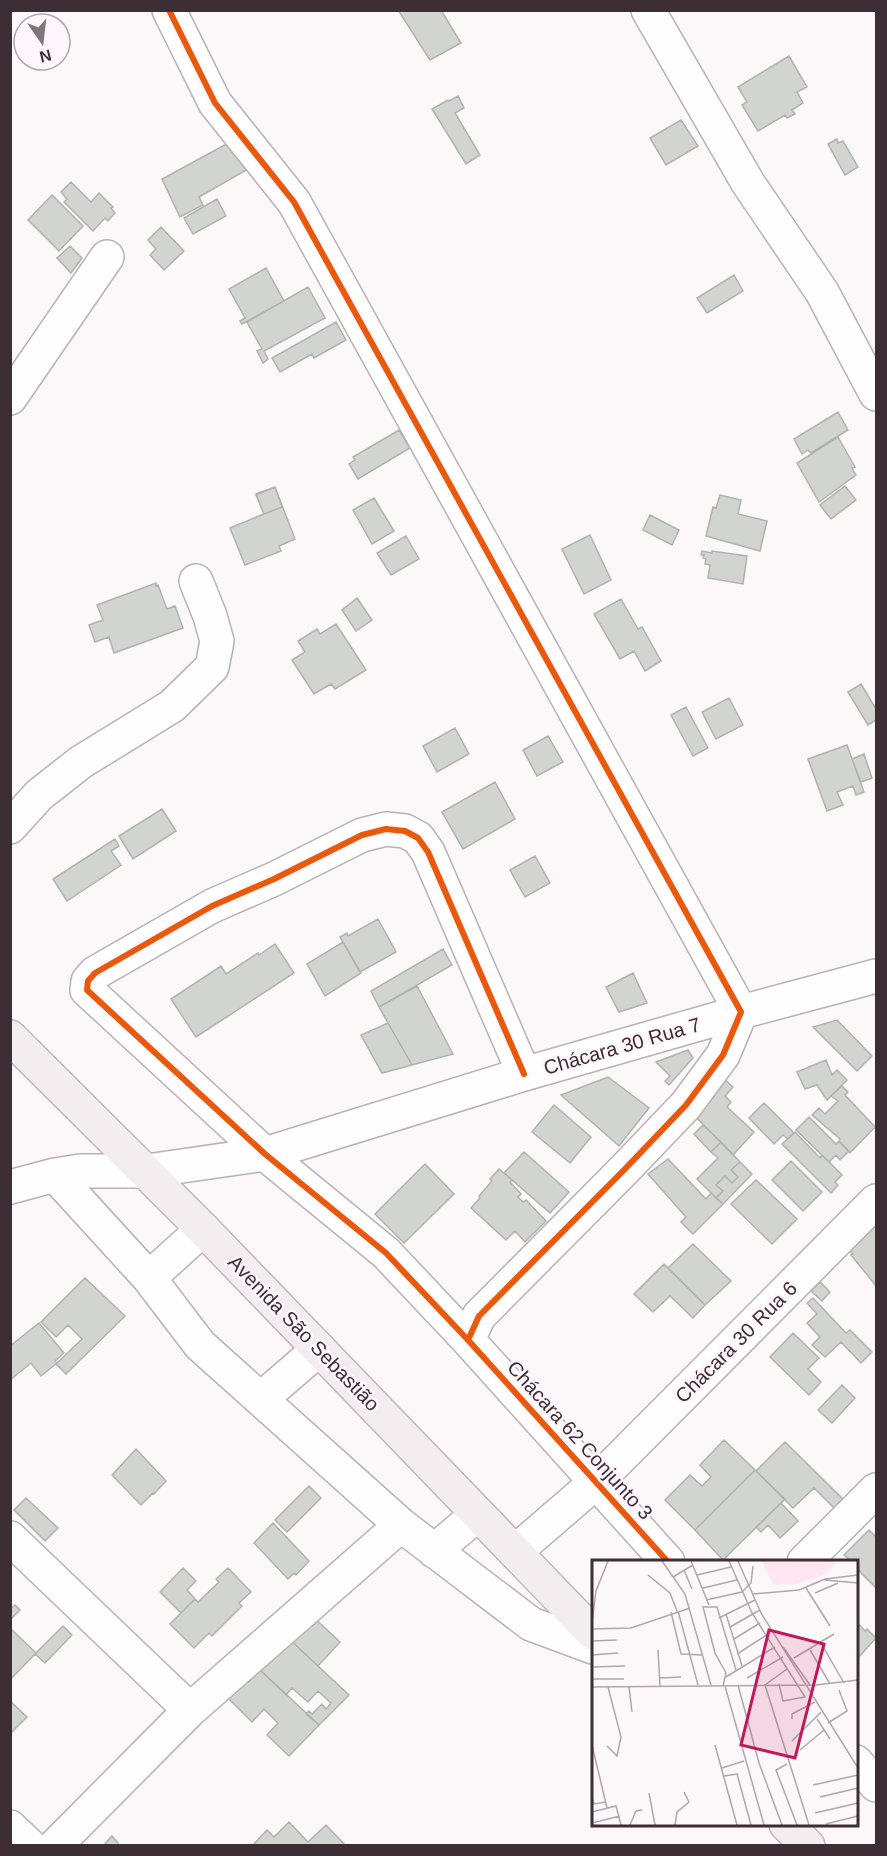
<svg xmlns="http://www.w3.org/2000/svg" width="887" height="1856" font-family="Arial,sans-serif">
<rect width="100%" height="100%" fill="#fcf8fa"/>
<path fill="#d2d4d0" stroke="#b0b2ae" stroke-width="1.5" d="M398,10H441L461,43L430,60Z
M789,56L807,87L797,92L803,103L792,110L795,114L787,118L785,115L758,131L742,105L747,102L738,87Z
M458,96L464,108L455,113L480,155L466,164L432,109L448,100L449,101Z
M681,120L698,146L666,165L650,138Z
M837,139L838,143L843,141L858,167L845,175L828,144Z
M232,141L248,169L199,197L203,205L180,217L162,179Z
M71,182L91,202L99,193L113,207L111,208L115,213L108,221L105,218L93,231L64,202L67,199L61,192Z
M52,195L83,226L59,251L28,220Z
M217,199L226,216L193,234L184,218Z
M161,227L184,251L164,270L150,255L156,249L148,240Z
M70,246L82,258L71,273L57,258Z
M266,268L284,301L242,324L240,321L245,318L229,289Z
M734,275L743,291L707,313L697,298Z
M308,287L325,318L264,351L268,359L263,363L257,351L262,349L247,322Z
M336,322L346,340L314,358L312,354L280,372L272,358Z
M838,412L848,430L811,453L808,450L802,454L794,439Z
M399,430L410,448L358,479L349,464L355,460L353,457Z
M838,437L855,467L852,468L856,475L819,502L797,463Z
M845,486L856,500L831,519L820,505Z
M275,487L295,539L279,546L281,551L245,565L230,528L264,514L256,495Z
M275,487L282,507L264,514L256,494Z
M720,495L741,500L738,514L767,521L760,551L706,536L713,507L716,508Z
M374,498L394,531L372,544L353,510Z
M650,515L679,530L672,545L643,530Z
M590,535L611,580L584,594L562,549Z
M406,536L419,559L391,575L377,553Z
M702,551L712,553V551L747,556L743,584L708,578L710,565L705,564L706,559L703,558L704,555H701Z
M156,583V586L158,585L167,609L175,606L183,628L114,653L109,637L95,642L89,625L103,620L97,605Z
M357,598L372,620L356,631L342,610Z
M621,599L638,629L642,627L661,661L645,671L634,651L620,659L594,614Z
M336,624L366,670L335,689L331,684L314,694L292,660L305,652L298,641L317,629L320,634Z
M861,684L876,709V720L868,725L848,692Z
M729,698L743,725L716,739L702,712Z
M686,707L708,748L693,756L671,715Z
M455,728L469,754L437,772L423,746Z
M548,736L563,762L537,776L523,750Z
M847,745L864,792L856,795L853,786L837,792L843,805L827,811L808,759Z
M864,754L872,778L861,782L852,759Z
M495,782L515,819L463,849L442,812Z
M162,809L176,831L133,859L119,836Z
M115,839L119,846L111,851L121,865L67,901L53,879Z
M535,856L550,883L525,897L510,870Z
M378,919L396,952L360,972L340,937L347,933L348,936Z
M343,942L361,973L325,996L307,964Z
M275,944L294,973L196,1037L171,999L221,966L226,974L258,953L259,955Z
M443,949L452,965L379,1007L371,991Z
M633,973L647,1003L619,1012L606,987Z
M417,986L453,1054L412,1065L379,1007Z
M837,1020L872,1056L857,1071L813,1027Z
M388,1023L412,1065L382,1073L361,1035Z
M688,1050L693,1058L669,1085L665,1081L670,1076L656,1062Z
M826,1060L832,1075L837,1070L847,1080L827,1100L817,1085L805,1089L797,1072Z
M721,1076L733,1087L725,1096L731,1102L727,1107L754,1132L733,1155L690,1111Z
M608,1077L649,1108L619,1146L561,1095Z
M842,1086L848,1092L845,1095L875,1127L850,1153L839,1141L840,1139L812,1115L819,1108L825,1114L838,1101L831,1096Z
M764,1103L794,1133L788,1139L783,1135L774,1144L749,1118Z
M554,1105L591,1137L570,1163L532,1132Z
M809,1117L836,1144L839,1141L849,1151L840,1160L836,1155L829,1162L796,1130Z
M703,1125L721,1142L711,1152L694,1134Z
M795,1132L820,1158L822,1155L842,1175L835,1182L838,1185L831,1193L782,1144Z
M721,1142L740,1162L731,1170L738,1177L732,1183L725,1176L716,1185L723,1191L716,1198L697,1179L718,1158L711,1152Z
M524,1152L569,1192L550,1213L504,1173Z
M668,1159L706,1199L711,1193L723,1204L693,1234L681,1222L686,1217L648,1174Z
M791,1161L822,1192L803,1211L772,1180Z
M740,1162L752,1174L723,1204L716,1198L723,1191L716,1185L725,1176L732,1183L738,1177L731,1170Z
M425,1164L454,1194L404,1243L375,1214Z
M499,1169L512,1180L510,1182L521,1194L518,1197L523,1202L526,1200L546,1221L525,1242L515,1231L506,1240L471,1208L480,1198L479,1196L492,1181L490,1179Z
M756,1180L797,1219L772,1244L731,1204Z
M876,1225V1286L851,1255L853,1254L848,1249Z
M693,1244L731,1281L705,1305L668,1268Z
M664,1264L705,1305L693,1318L670,1296L653,1312L634,1294Z
M85,1278L125,1316L66,1374L56,1364L82,1339L68,1325L56,1337L41,1322Z
M820,1282L830,1292L822,1301L811,1291Z
M813,1298L846,1333L850,1330L872,1352L861,1363L841,1342L825,1357L812,1345L820,1337L807,1323L817,1314L807,1303Z
M39,1323L64,1353L55,1361L57,1363L41,1376L31,1363L10,1380V1346Z
M793,1333L819,1358L808,1369L821,1382L809,1395L770,1357Z
M842,1385L855,1398L832,1423L818,1410Z
M724,1440L755,1470L695,1530L665,1500L690,1475L702,1486L711,1477L700,1465Z
M785,1442L843,1499L834,1508L814,1488L793,1508L756,1471Z
M136,1449L166,1481L154,1494L153,1493L141,1505L112,1475Z
M755,1470L785,1499L723,1560L695,1530Z
M309,1486L321,1498L287,1532L275,1520Z
M26,1498L58,1528L45,1541L14,1510Z
M781,1503L798,1521L780,1538L768,1525L761,1532L756,1527Z
M273,1523L309,1561L296,1575L294,1573L288,1579L254,1543Z
M869,1530L876,1537V1588L861,1573L856,1566V1562H852L844,1555Z
M183,1568L196,1581L187,1590L195,1599L181,1613L160,1592Z
M228,1568L251,1592L239,1603L242,1606L212,1636L209,1633L194,1648L170,1624L195,1599L198,1602L219,1582L216,1579Z
M15,1605L20,1610L10,1620V1609Z
M309,1613L340,1642L318,1666L287,1637Z
M856,1621L865,1631L867,1629L876,1638L856,1660Z
M63,1626L72,1635L45,1663L35,1654Z
M10,1628L36,1653L10,1680Z
M287,1637L349,1695L319,1725L306,1714L309,1711L312,1714L322,1704L326,1709L331,1703L318,1691L308,1702L292,1688L286,1695L257,1667Z
M257,1667L319,1725L289,1756L267,1735L278,1723L264,1709L252,1722L228,1698Z
M10,1701L27,1717L10,1734Z
M289,1822L308,1842L326,1825L346,1846H252L267,1830L274,1837Z
M112,1836L118,1843L117,1846H103Z"/>
<g fill="none" stroke-linecap="round" stroke-linejoin="round">
<defs>
<path id="minor" d="M169,10L215,103L294,202L741,1012L723,1055L686,1105L623,1171L479,1316L468,1340
M648,10L748,183L822,292L876,394
M10,398L107,257
M10,827L39,795L81,762L172,706L212,667L217,641L210,616L196,581
M524,1074L428,852L418,838L405,831L386,829L362,835L274,879L212,906L95,973L88,981L87,990L265,1154L386,1253L468,1340L668,1562
M55,1175L149,1278L200,1345L401,1525L531,1624L593,1647
M10,1187L55,1175L80,1171H147L265,1154L524,1074L741,1012L876,976
M149,1278L203,1229
M261,1399L319,1349
M10,1538L190,1710
M434,1551L478,1514
M515,1552L596,1482L876,1201
M804,1562L876,1490
M856,1762L876,1785
M10,1827L30,1846
M55,1846L190,1710L401,1525"/>
<path id="major" d="M10,1037L203,1229L593,1633
M786,1824L808,1846"/>
</defs>
<use href="#minor" stroke="#b9b1b5" stroke-width="36"/>
<use href="#major" stroke="#c4b6bd" stroke-width="36"/>
<use href="#minor" stroke="#fffefe" stroke-width="33"/>
<use href="#major" stroke="#f4edf0" stroke-width="33"/>
<defs>
<path id="cycleway" d="M169,10L215,103L294,202L741,1012L723,1055L686,1105L623,1171L479,1316L468,1340
M524,1074L428,852L418,838L405,831L386,829L362,835L274,879L212,906L95,973L88,981L87,990L265,1154L386,1253L468,1340L668,1562"/>
</defs>
<use href="#cycleway" stroke="#fef6fa" stroke-width="10"/>
<use href="#cycleway" stroke="#e8590c" stroke-width="6"/>
</g>
<g text-anchor="middle" dominant-baseline="central" stroke-width="5" stroke-linejoin="round" paint-order="stroke">
<g font-size="20" fill="#3c2e34" stroke="#fef6fa">
<text transform="translate(622 1046) rotate(-16)">Chácara 30 Rua 7</text>
<text transform="translate(304 1333) rotate(46)">Avenida São Sebastião</text>
<text transform="translate(736 1342) rotate(-45)">Chácara 30 Rua 6</text>
<text transform="translate(580 1440) rotate(48)">Chácara 62 Conjunto 3</text>
</g>
</g>
<g transform="translate(592 1560)">
<rect width="266" height="266" fill="#fcf8fa"/>
<path d="M170,1H246L232,15L205,24L181,25Z" fill="#fee5f0"/>
<path fill="none" stroke="#afa7ab" stroke-width="1.5" d="M70,1L93,34L119,125M99,1L117,45M137,1L160,53L213,137L191,141L187,124M146,1L169,53L266,208M92,10L100,29M56,15L78,33L85,51M105,15L139,7M81,17L101,5M233,20L266,23M111,28L145,20M214,28L238,66M150,32L159,23L161,6M223,33L246,23M160,34L207,30L233,19L266,15M114,40L150,32M86,51L106,125M79,52L89,94L111,95M134,54L150,106M127,58L163,40M0,62L4,31L16,1M138,67L168,50M0,69L39,68L98,48M142,79L168,63M0,81L25,80M229,83L252,123M191,87L218,125M66,90L68,126M218,90L238,124M145,94L176,74M0,95L26,93M202,98L242,74M0,107L33,106M195,109L173,125L217,265M134,117L183,87M68,118L89,117M155,118L191,97M0,119H32M146,125L167,203L190,265M131,126L134,113L123,93L111,47H125L144,110M133,126L172,265M0,127L224,125L266,120M37,127L40,152M200,159V154L223,142M225,159L238,179M236,163L255,151L247,130M200,181L229,152M0,185L15,248M123,185L145,265M15,186L25,196L29,177L16,127M208,190L232,170M195,204L184,210L205,265M130,208L152,201M132,216L145,214L159,265M221,225L266,215M57,233L63,265M228,237L266,228M0,238L2,244L14,242M0,252L24,246L29,265M223,253L266,243M0,263L28,256M234,264L266,256M38,265L44,251L50,250M83,265L85,252L97,242L92,232"/>
<path fill="#c2185b" fill-opacity="0.15" stroke="#c2185b" stroke-width="3" d="M177,70L232,84L203,198L149,185Z"/>
<rect width="266" height="266" fill="none" stroke="#3c2e34" stroke-width="3"/>
</g>
<rect width="887" height="1856" fill="none" stroke="#3c2e34" stroke-width="24"/>
<g transform="translate(42 42) rotate(166)"><circle r="28" fill="#fef6fa" stroke="#b0a6ab" stroke-width="1.5"/>
<path d="M0-4.5L10 22L0 15L-10 22Z" fill="#7f7579"/>
<text y="-9" font-size="16" font-weight="bold" text-anchor="middle" fill="#3c2e34">N</text>
</g>
</svg>
